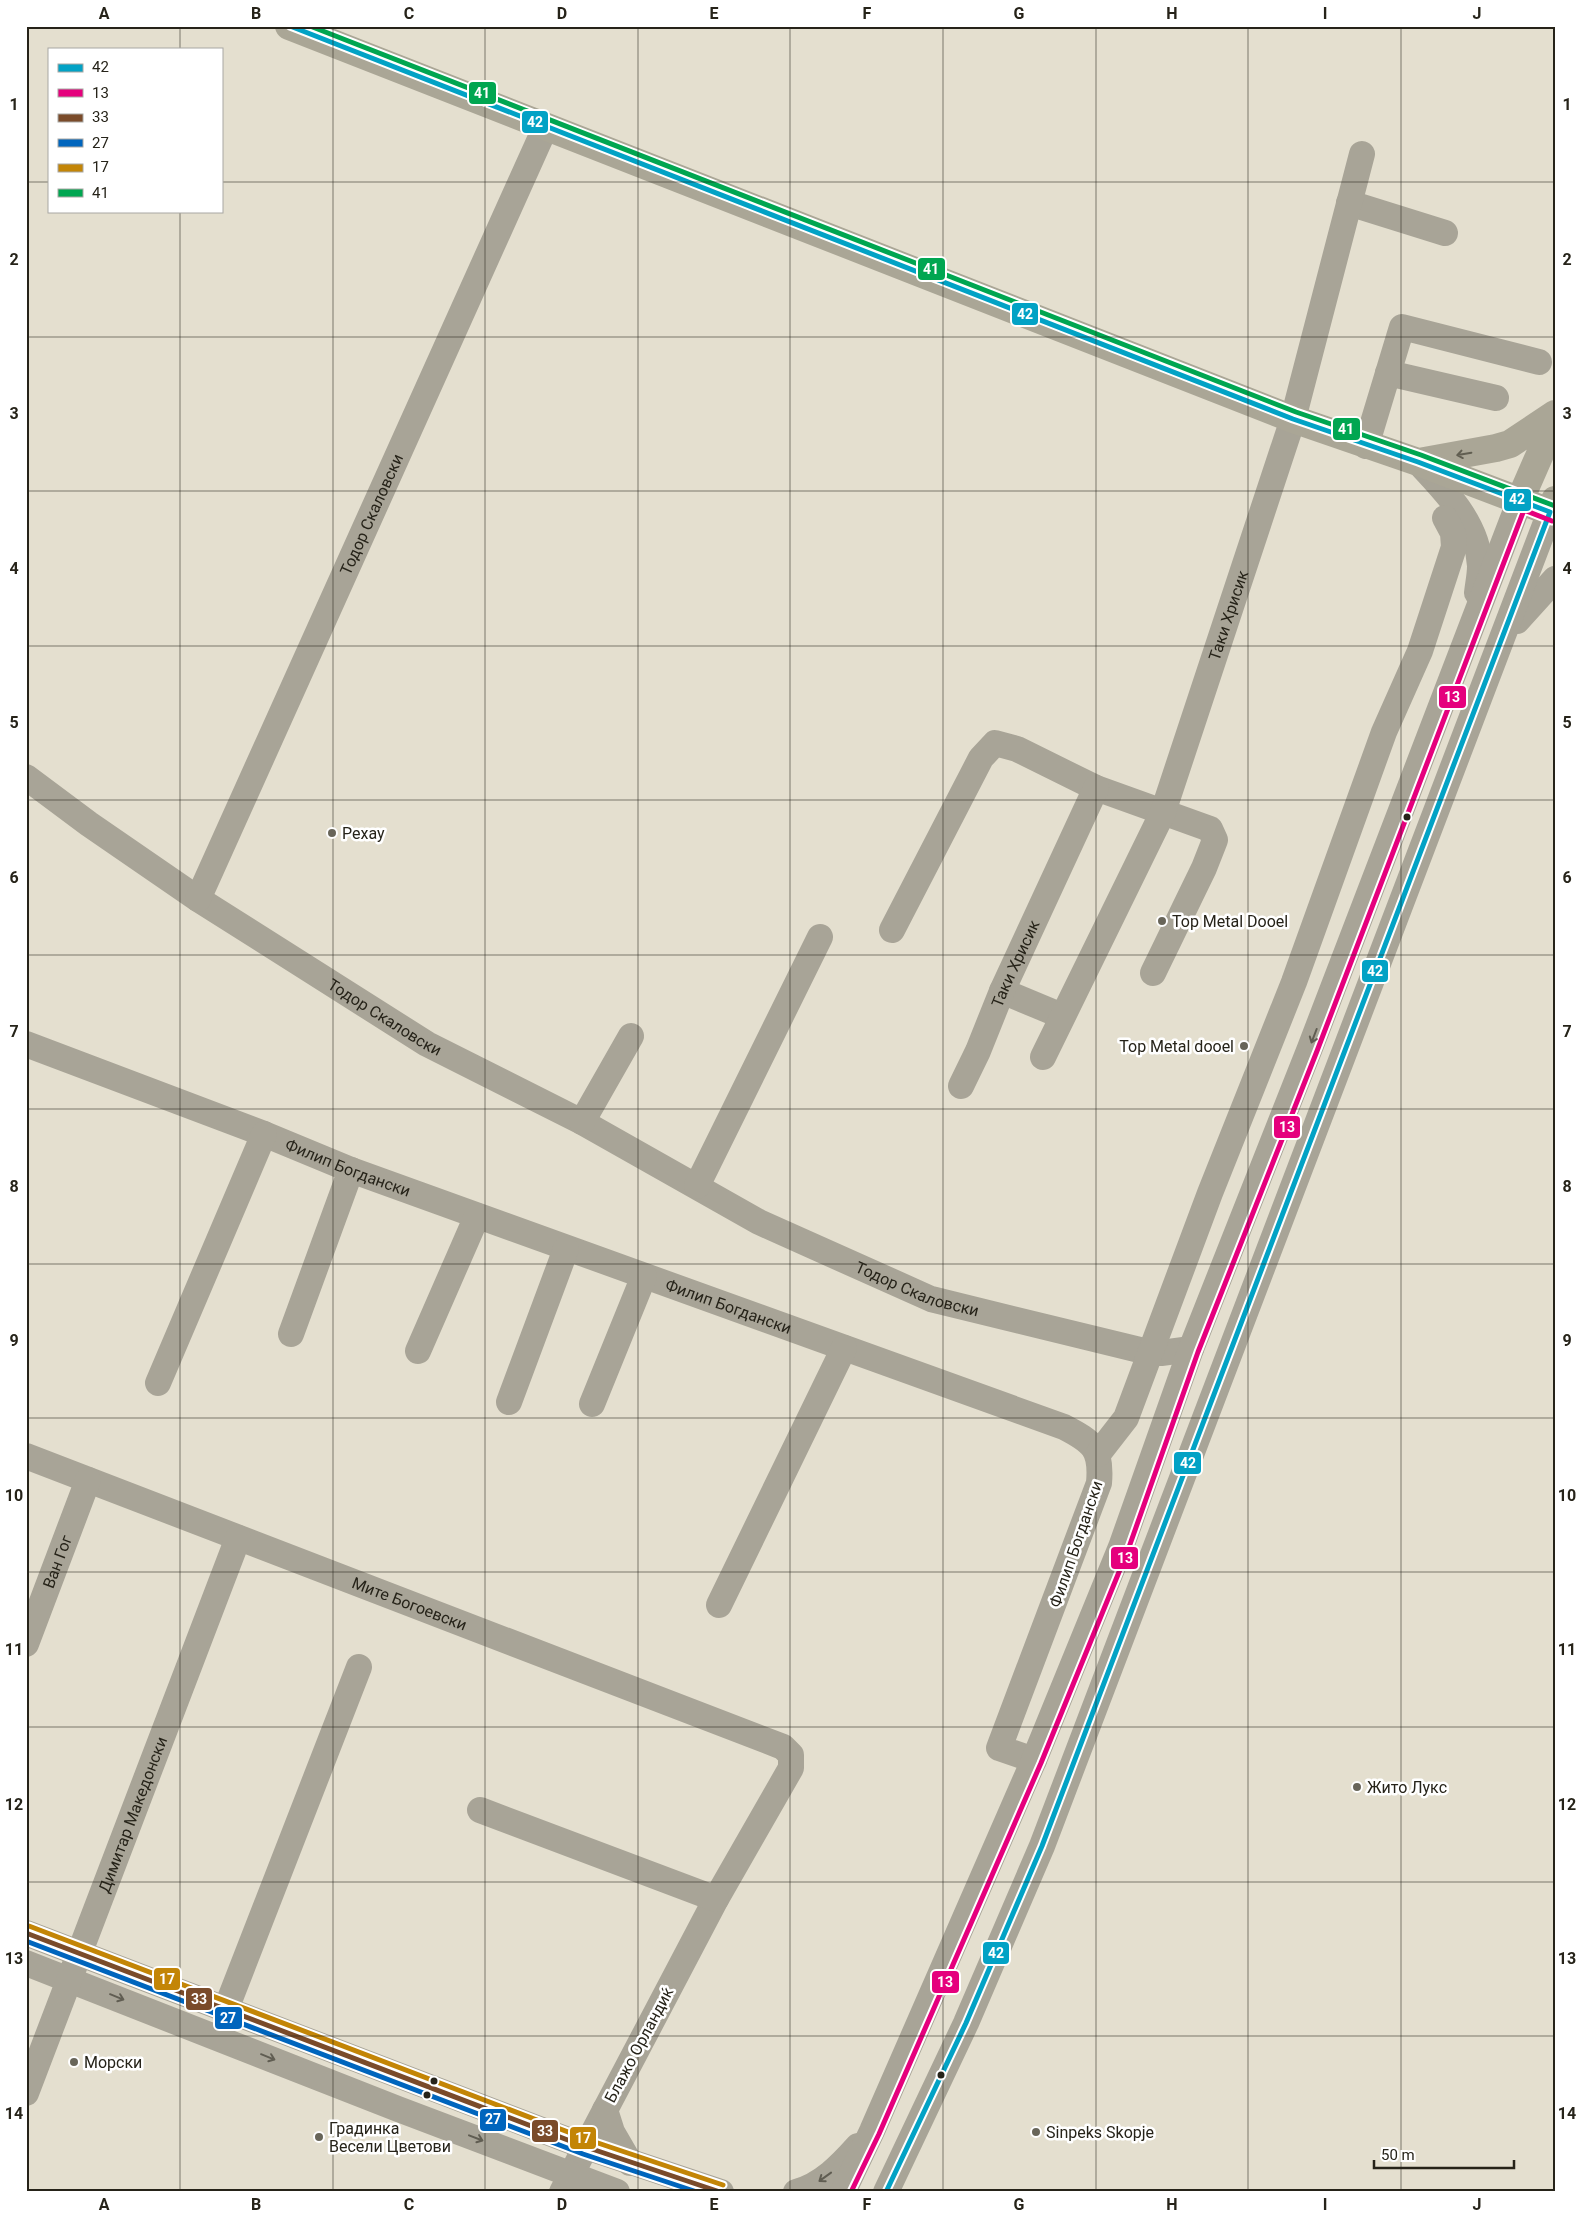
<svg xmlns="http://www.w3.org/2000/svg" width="1581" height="2218" font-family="Roboto,sans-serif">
<rect width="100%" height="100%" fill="#e4dfcf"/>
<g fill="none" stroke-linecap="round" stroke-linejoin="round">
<g stroke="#a8a497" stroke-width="26">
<path d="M1349,203L1445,233"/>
<path d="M1388,373L1496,398"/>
<path d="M1366,446L1402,327L1539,362"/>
<path d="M1418,462C1445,491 1478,523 1480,566C1480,575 1478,584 1477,593"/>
<path d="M1517,621L1555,579"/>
<path id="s1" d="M26,777L89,824L198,899L427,1044L582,1122L759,1222L931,1299L1152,1353H1161L1191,1349"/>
<path id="s2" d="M198,899L545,128"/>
<path d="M892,930L981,758L995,743L1017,749L1096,788L1210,829L1215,840L1204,868L1153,973"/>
<path d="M1002,991L1062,1016"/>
<path id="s3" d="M26,1044L264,1134L351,1170L1064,1427C1093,1442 1102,1449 1099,1483L999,1748L1034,1760"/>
<path id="s4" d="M1043,1057L1163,812L1293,419L1362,154"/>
<path id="s5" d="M961,1086L978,1051L1002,991L1096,788"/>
<path d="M582,1122L631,1036"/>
<path d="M697,1186L820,937"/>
<path d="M291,1334L351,1170"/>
<path d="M418,1351L477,1216"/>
<path d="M158,1383L264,1134"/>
<path d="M509,1402L566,1249"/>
<path d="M592,1404L644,1276"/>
<path d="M1098,1454L1126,1418L1210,1193L1294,982L1384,732L1420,651L1454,547L1453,533L1445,518"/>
<path id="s6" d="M26,1456L783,1747L791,1755V1768L716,1899L562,2192"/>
<path d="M719,1605L844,1348"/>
<path id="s7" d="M26,1644L88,1480"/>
<path d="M480,1810L716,1899"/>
<path d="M26,1933L586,2147L721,2192"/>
<path d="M26,1963L398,2109L617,2192"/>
<path d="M226,2009L359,1667"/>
<path id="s8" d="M26,2093L238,1538"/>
<path d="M605,2110L612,2132L630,2163"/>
<path d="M796,2192C822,2185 841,2165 858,2146"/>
<path d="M843,2192L872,2131L1034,1760L1121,1547L1191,1349L1310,1048L1520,500"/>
<path d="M886,2192L966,2023L1042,1846L1550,512L1555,514"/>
</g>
<path stroke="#aaa696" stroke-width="28" d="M289,26L1293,419L1418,462L1550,512L1555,500
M1419,462L1496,448L1510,444L1555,414
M1520,500L1555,420"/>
<defs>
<path id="bus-1" d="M290,26L1293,419L1418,462L1550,512L1042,1846L966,2023L886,2192"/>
<path id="bus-2" d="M851,2192L879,2134L1041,1763L1128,1550L1198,1352L1317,1051L1524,510L1552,521"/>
<path id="bus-3" d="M26,1933L586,2147L720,2192"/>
<path id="bus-4" d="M26,1941L583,2154L697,2192"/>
<path id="bus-5" d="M29,1926L589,2140L723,2185"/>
<path id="bus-6" d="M310,26L1296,412L1421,455L1555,506"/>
</defs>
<use href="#bus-1" stroke="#fff" stroke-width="9"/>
<use href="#bus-2" stroke="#fff" stroke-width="9"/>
<use href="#bus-3" stroke="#fff" stroke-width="9"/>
<use href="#bus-4" stroke="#fff" stroke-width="9"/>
<use href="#bus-5" stroke="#fff" stroke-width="9"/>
<use href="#bus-6" stroke="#fff" stroke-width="9"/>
<use href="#bus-1" stroke="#02a2c5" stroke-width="5"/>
<use href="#bus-2" stroke="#e5007d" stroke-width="5"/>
<use href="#bus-3" stroke="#7a4b2a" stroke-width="5"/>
<use href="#bus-4" stroke="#0065bd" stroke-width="5"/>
<use href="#bus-5" stroke="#c38506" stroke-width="5"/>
<use href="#bus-6" stroke="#00a651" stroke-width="5"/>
</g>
<defs><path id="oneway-shaft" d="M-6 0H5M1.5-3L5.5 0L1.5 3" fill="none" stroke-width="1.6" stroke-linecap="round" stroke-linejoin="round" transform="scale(1.25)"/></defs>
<use stroke="#615e51" href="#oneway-shaft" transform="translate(1464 454) rotate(170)"/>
<g stroke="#605d52">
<use href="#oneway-shaft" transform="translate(1314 1036) rotate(111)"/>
<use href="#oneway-shaft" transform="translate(117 1997) rotate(22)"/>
<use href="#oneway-shaft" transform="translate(268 2057) rotate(22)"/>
<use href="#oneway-shaft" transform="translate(476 2138) rotate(21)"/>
<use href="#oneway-shaft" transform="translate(825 2177) rotate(144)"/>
</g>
<path fill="none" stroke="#262319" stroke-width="1" stroke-opacity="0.55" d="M180,26V49M333,26V2192M485,26V2192M638,26V2192M790,26V2192M943,26V2192M1096,26V2192M1248,26V2192M1401,26V2192M26,182H49M221,182H1555M180,211V2192M26,337H1555M26,491H1555M26,646H1555M26,800H1555M26,955H1555M26,1109H1555M26,1264H1555M26,1418H1555M26,1572H1555M26,1727H1555M26,1882H1555M26,2036H1555"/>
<g fill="#262319" stroke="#fff" stroke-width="2">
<circle cx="1407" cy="817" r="4.5"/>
<circle cx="941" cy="2075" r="4.5"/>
<circle cx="434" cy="2081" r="4.5"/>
<circle cx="427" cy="2095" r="4.5"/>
</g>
<g fill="#686559" stroke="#fff" stroke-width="2">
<circle cx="332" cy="833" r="5"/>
<circle cx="1162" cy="921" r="5"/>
<circle cx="1244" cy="1046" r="5"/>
<circle cx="1357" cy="1787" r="5"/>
<circle cx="74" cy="2062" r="5"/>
<circle cx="1036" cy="2132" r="5"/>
<circle cx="319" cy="2137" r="5"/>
</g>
<g text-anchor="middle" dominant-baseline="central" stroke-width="5" stroke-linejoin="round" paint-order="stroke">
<g font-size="16" fill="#262319" stroke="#fff">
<text stroke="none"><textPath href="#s2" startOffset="422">Тодор Скаловски</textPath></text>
<text stroke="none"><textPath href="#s4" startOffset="480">Таки Хрисик</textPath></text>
<text stroke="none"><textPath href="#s5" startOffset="134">Таки Хрисик</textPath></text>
<text stroke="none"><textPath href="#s1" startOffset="432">Тодор Скаловски</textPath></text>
<text stroke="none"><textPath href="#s3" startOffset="345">Филип Богдански</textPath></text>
<text stroke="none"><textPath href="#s1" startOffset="1031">Тодор Скаловски</textPath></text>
<text stroke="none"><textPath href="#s3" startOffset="750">Филип Богдански</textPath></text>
<text transform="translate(1076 1544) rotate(-71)">Филип Богдански</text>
<text stroke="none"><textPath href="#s7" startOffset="88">Ван Гог</textPath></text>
<text stroke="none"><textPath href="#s6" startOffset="411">Мите Богоевски</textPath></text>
<text stroke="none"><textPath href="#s8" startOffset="298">Димитар Македонски</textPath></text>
<text transform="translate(639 2045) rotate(-62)">Блажо Орландиќ</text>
</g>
<g font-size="16" fill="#262319" stroke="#fff" text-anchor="start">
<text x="342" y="833">Рехау</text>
<text x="1172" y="921">Top Metal Dooel</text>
<text x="1234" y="1046" text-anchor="end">Top Metal dooel</text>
<text x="1367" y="1787">Жито Лукс</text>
<text x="84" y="2062">Морски</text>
<text x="329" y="2128">Градинка<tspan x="329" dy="18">Весели Цветови</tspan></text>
<text x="1046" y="2132">Sinpeks Skopje</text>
</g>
</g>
<g stroke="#fff" stroke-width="2">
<rect x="468" y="81" width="29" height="24" rx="5" fill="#00a651"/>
<rect x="521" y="110" width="28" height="24" rx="5" fill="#02a2c5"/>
<rect x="917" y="257" width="29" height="24" rx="5" fill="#00a651"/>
<rect x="1011" y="302" width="28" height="24" rx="5" fill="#02a2c5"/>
<rect x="1332" y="417" width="29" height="24" rx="5" fill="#00a651"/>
<rect x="1503" y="488" width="29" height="24" rx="5" fill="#02a2c5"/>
<rect x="1438" y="685" width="29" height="24" rx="5" fill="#e5007d"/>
<rect x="1361" y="959" width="28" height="24" rx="5" fill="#02a2c5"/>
<rect x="1273" y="1115" width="28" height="24" rx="5" fill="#e5007d"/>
<rect x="1173" y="1451" width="29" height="24" rx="5" fill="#02a2c5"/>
<rect x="1110" y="1546" width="29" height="24" rx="5" fill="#e5007d"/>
<rect x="982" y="1941" width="28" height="24" rx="5" fill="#02a2c5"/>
<rect x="153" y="1967" width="28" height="24" rx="5" fill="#c38506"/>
<rect x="931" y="1970" width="29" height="24" rx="5" fill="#e5007d"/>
<rect x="185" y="1987" width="28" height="24" rx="5" fill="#7a4b2a"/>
<rect x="214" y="2006" width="29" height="24" rx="5" fill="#0065bd"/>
<rect x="479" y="2108" width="28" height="24" rx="5" fill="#0065bd"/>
<rect x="531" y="2119" width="28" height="24" rx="5" fill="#7a4b2a"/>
<rect x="569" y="2126" width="28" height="24" rx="5" fill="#c38506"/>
</g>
<g font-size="14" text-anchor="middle" font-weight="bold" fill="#fff">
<text x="482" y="98">41</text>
<text x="535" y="127">42</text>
<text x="931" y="274">41</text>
<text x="1025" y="319">42</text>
<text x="1346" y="434">41</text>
<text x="1517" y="504">42</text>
<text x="1452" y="702">13</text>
<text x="1375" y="976">42</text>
<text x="1287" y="1132">13</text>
<text x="1188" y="1468">42</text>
<text x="1125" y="1563">13</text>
<text x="996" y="1958">42</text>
<text x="167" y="1984">17</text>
<text x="945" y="1987">13</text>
<text x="199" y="2004">33</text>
<text x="228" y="2023">27</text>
<text x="493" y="2124">27</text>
<text x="545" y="2136">33</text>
<text x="583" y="2143">17</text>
</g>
<rect width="1581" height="2218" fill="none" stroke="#ffffff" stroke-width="55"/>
<rect x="48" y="48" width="175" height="165" fill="#ffffff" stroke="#a8a7a3"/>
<rect x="58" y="64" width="25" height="8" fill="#02a2c5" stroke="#a8a7a3"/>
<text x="92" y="72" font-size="15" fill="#262319">42</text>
<rect x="58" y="89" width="25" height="8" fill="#e5007d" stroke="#a8a7a3"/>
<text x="92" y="98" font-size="15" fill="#262319">13</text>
<rect x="58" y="114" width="25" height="8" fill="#7a4b2a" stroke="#a8a7a3"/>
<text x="92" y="122" font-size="15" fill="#262319">33</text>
<rect x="58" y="139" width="25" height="8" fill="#0065bd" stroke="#a8a7a3"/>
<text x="92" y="148" font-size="15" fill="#262319">27</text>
<rect x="58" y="164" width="25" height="8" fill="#c38506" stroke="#a8a7a3"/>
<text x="92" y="172" font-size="15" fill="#262319">17</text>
<rect x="58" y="189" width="25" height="8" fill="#00a651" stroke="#a8a7a3"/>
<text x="92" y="198" font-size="15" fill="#262319">41</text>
<path d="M1374 2160v8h140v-8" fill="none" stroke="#262319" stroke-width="2.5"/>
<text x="1381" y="2160" font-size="15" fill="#262319" stroke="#ffffff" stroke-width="4" paint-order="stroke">50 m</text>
<rect x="28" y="28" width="1526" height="2162" fill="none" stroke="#262319" stroke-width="2"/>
<g font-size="16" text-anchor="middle" font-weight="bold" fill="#262319">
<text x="104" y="19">A</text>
<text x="256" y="19">B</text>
<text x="409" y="19">C</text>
<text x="562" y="19">D</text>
<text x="714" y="19">E</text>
<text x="867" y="19">F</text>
<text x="1019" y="19">G</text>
<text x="1172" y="19">H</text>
<text x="1325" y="19">I</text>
<text x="1477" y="19">J</text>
<text x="14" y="110">1</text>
<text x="1567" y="110">1</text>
<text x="14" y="265">2</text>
<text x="1567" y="265">2</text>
<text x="14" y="419">3</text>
<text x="1567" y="419">3</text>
<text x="14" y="574">4</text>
<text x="1567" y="574">4</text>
<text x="14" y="728">5</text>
<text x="1567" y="728">5</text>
<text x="14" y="883">6</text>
<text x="1567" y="883">6</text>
<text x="14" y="1037">7</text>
<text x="1567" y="1037">7</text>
<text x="14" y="1192">8</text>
<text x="1567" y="1192">8</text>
<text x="14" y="1346">9</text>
<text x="1567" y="1346">9</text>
<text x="14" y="1501">10</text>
<text x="1567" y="1501">10</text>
<text x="14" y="1655">11</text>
<text x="1567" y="1655">11</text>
<text x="14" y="1810">12</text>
<text x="1567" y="1810">12</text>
<text x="14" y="1964">13</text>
<text x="1567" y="1964">13</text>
<text x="14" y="2119">14</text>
<text x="1567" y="2119">14</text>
<text x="104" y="2210">A</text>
<text x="256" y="2210">B</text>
<text x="409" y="2210">C</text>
<text x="562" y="2210">D</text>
<text x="714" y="2210">E</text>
<text x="867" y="2210">F</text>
<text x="1019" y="2210">G</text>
<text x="1172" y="2210">H</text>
<text x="1325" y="2210">I</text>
<text x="1477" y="2210">J</text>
</g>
</svg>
